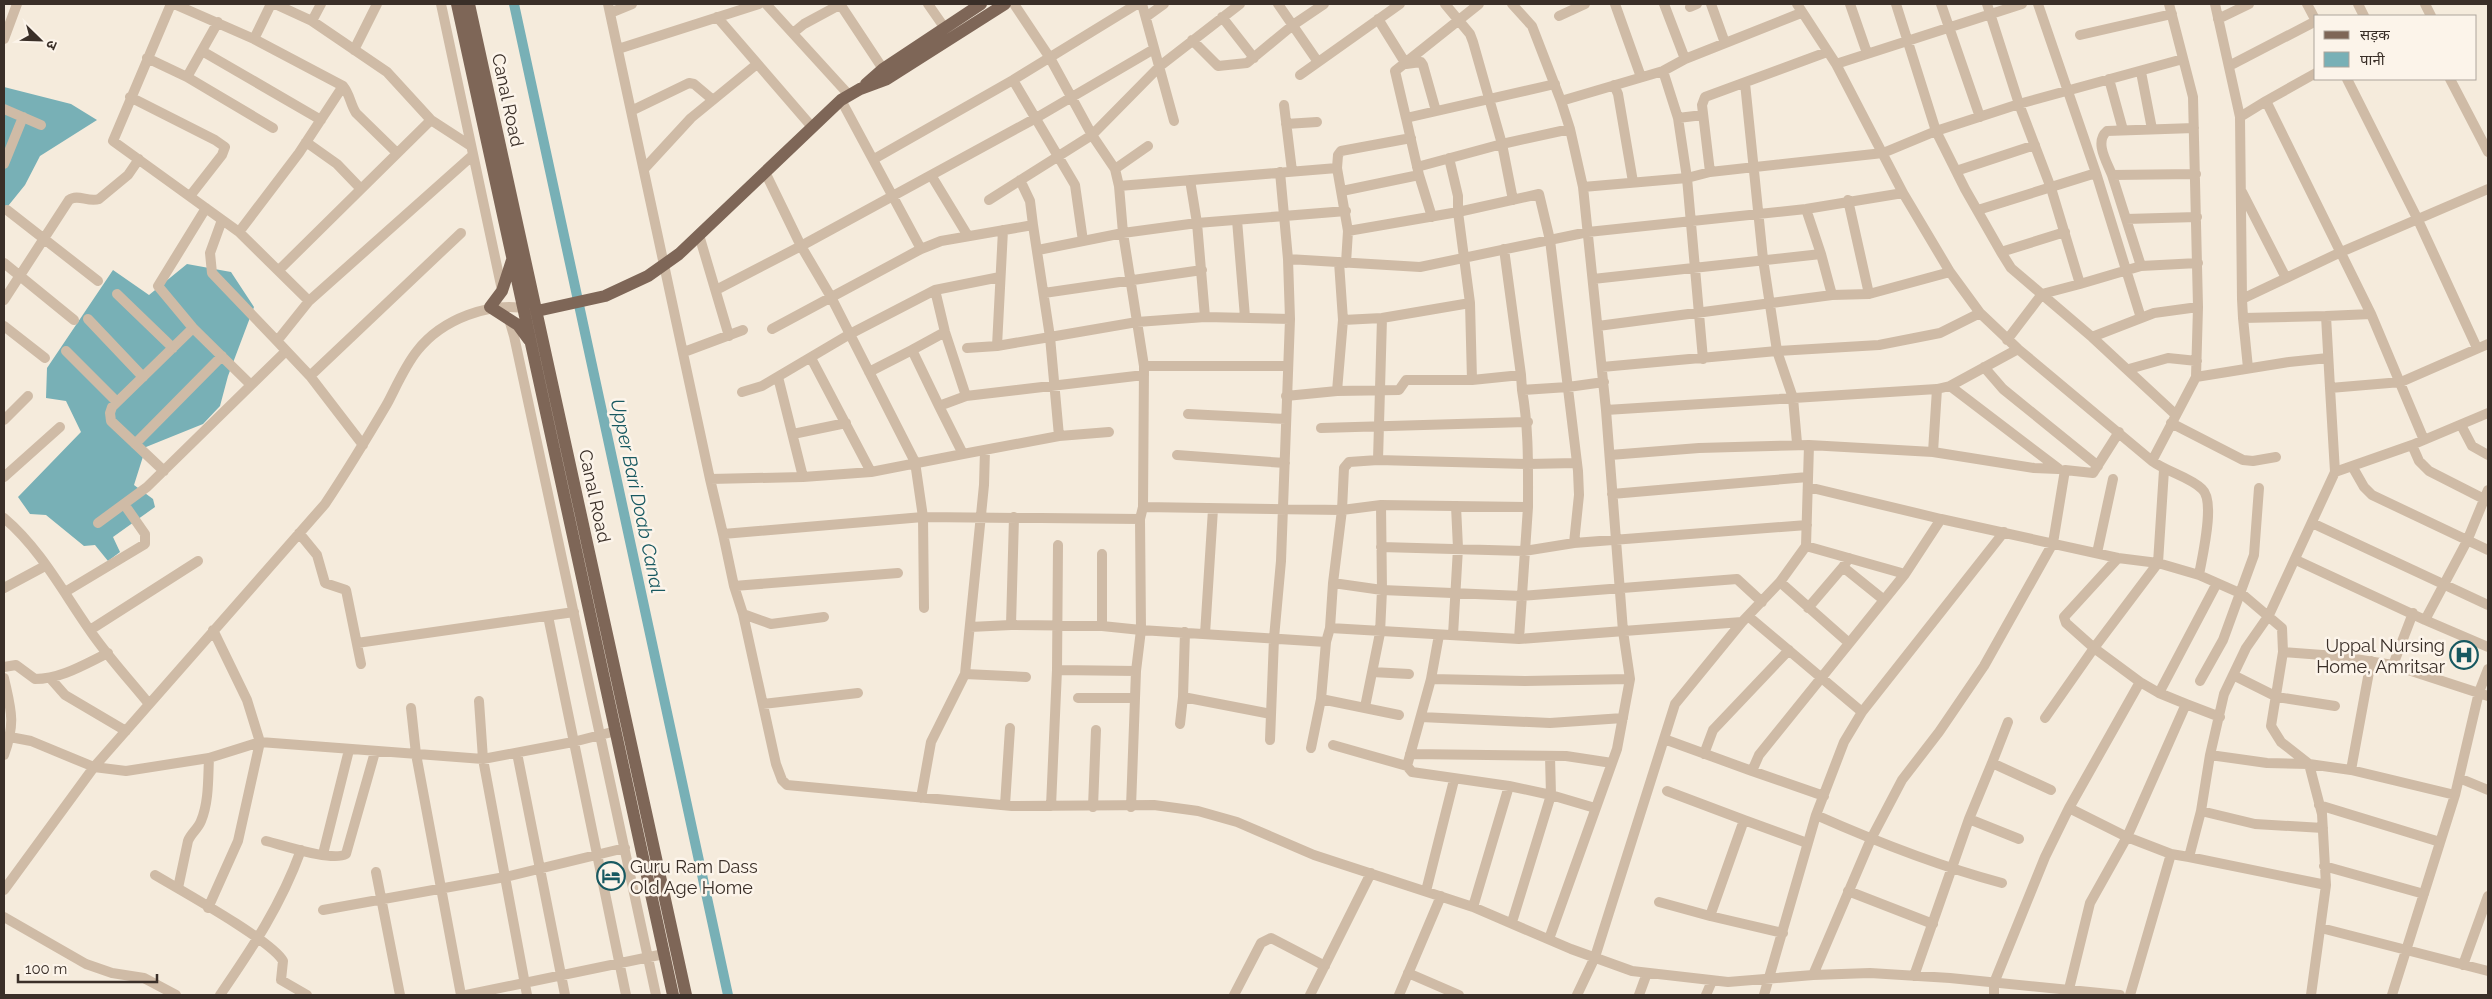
<svg xmlns="http://www.w3.org/2000/svg" width="2492" height="999" font-family="Raleway,'Noto Sans Devanagari',sans-serif">
<rect width="100%" height="100%" fill="#f5ebdc"/>
<path fill="#78b0b6" d="M4,87L71,104L97,120L40,156L25,185L4,211Z
M187,264L231,272L254,307L228,376L220,406L203,424L146,447L134,485L153,499L155,507L113,537L120,552L108,561L95,545L84,546L46,515L30,514L18,497L81,432L66,401L46,398L47,368L113,270L149,295Z"/>
<g fill="none" stroke-linecap="round" stroke-linejoin="round">
<path stroke="#78b0b6" stroke-width="10" d="M514,4L728,995"/>
<path stroke="#cfbba6" stroke-width="10" d="M171,4L113,141L239,232L309,301L277,341L310,376L363,445
M174,4L254,39L343,86C350,94 350,104 356,113L397,153
M275,4L312,21L387,72L431,120L471,146
M441,4L502,290
M608,4L710,479L803,477
M766,4L849,95
M840,4L883,69
M928,4L944,27
M1142,4L1174,121
M1240,4L1160,66L1092,135L1115,169L1119,186L1123,233L1144,366L1143,507L1140,519L1141,630L1326,642L1330,628L1519,639L1742,622L1780,582L1806,546L1905,574L1941,519L2118,558L2158,563L2199,575
M1278,4L1318,62
M1445,4L1470,34L1473,42L1502,144L1570,129L1561,101L1663,71L1685,59L1801,13
M1512,4L1532,26L1561,101
M1615,4L1641,77
M1664,4L1685,59
M1711,4L1725,43
M1797,4L1836,64L1903,193L1950,272L1980,313L2018,349L2152,461C2167,472 2190,477 2202,489C2216,501 2202,557 2199,575L2242,594L2282,628L2283,652L2271,726L2281,742L2309,764L2322,814L2326,885L2311,995
M1850,4L1867,53
M1896,4L1936,131L1965,189L2001,252L2011,268L2092,337L2154,313L2198,307
M1941,4L1980,117
M1987,4L2019,104L2051,188L2080,284L2042,294L2007,340
M2038,4L2096,173L2141,318
M2215,4L2240,117L2242,299L2341,252L2488,189
M2307,4L2316,21
M2358,4L2364,16
M2425,4L2431,16
M1690,7L1697,4
M610,13L632,4
M1559,16L1585,4
M717,17L812,127
M1146,17L1164,4
M1222,17L1254,58
M1378,19L1406,64L1421,62L1423,65L1436,111
M2218,19L2249,4
M312,21L321,4
M793,33L804,24L841,4
M2080,35L2172,14
M4,39L17,4
M254,39L271,4
M1192,40L1218,66L1247,63L1293,25L1324,4
M618,49L759,4
M354,50L377,4
M202,51L321,120
M147,58L187,77L273,128
M1836,64L2022,4
M2229,66L2316,21
M1663,71L1678,118L1687,178L1703,359
M2141,72L2152,129
M1300,75L1400,4
M187,77L218,22
M2109,79L2123,130
M2347,79L2418,220L2477,348
M2450,79L2488,152
M1013,80L1075,185L1083,241
M1745,83L1763,259L1777,351L1793,398L1797,443
M1614,85L1618,94L1633,182
M130,97L215,140L225,147L222,155L190,196
M841,100L921,249L941,241L1033,225L1050,337L1137,322L1205,317L1290,319L1288,259L1420,267L1588,232L1806,209L1903,193
M2266,101L2316,73
M1284,105L1292,171
M4,109L41,125
M631,111L689,83L694,84L713,100
M2240,117L2266,101L2371,314L2424,440
M1406,118L1395,71L1479,4
M1678,118L1703,115
M1286,124L1317,122
M2194,128L2107,131C2094,142 2107,162 2112,175L2196,174
M1570,129L1583,187L1687,178L1710,172L1883,153L1936,131L2019,104L2183,59
M306,142L337,164L361,189
M1449,158L1458,196V212L1539,194L1550,240L1578,471L1579,495L1574,543
M874,159L1013,80L1137,4
M4,164L23,117
M1417,167L1502,144L1513,200
M1337,168L1338,155L1341,151L1411,138
M644,169L691,118L757,64
M1115,169L1148,146
M1956,171L2035,145
M765,172L801,246L1036,118L1154,49
M1280,172L1288,259
M1710,172L1702,105L1705,97L1827,52
M931,175L968,236
M1419,175L1432,217
M2112,175L2141,266
M1020,180L1030,201L1033,225
M1190,180L1197,223L1346,211
M1119,186L1337,168L1348,231L1346,263
M1583,187L1606,410L1937,389L1950,386L2018,349
M1342,191L1419,175L1406,118L1555,84
M2242,192L2286,278
M989,200L1092,135L1050,58L1014,4
M1848,200L1869,294
M206,208L158,286L193,328L251,385
M1806,209L1821,254
M7,210L98,281
M1978,210L2096,173
M2126,219L2197,217
M222,220L210,253L212,273L277,341
M1237,220L1245,317
M1003,230L997,346L1050,337L1059,436L1109,432
M1348,231L1458,212L1470,303L1472,380L1521,375L1522,390L1568,387L1604,382
M239,232L299,153L343,86
M699,235L729,336
M1504,249L1521,375
M1038,250L1123,233L1197,223L1205,317
M2001,252L2065,232
M1339,262L1343,320L1382,318L1470,303
M4,263L74,320
M280,269L431,120
M1593,279L1821,254L1832,295
M2080,284L2141,266L2198,263
M716,290L801,246L831,297L915,462L923,517L924,608
M935,290L945,332L966,396
M1044,293L1202,270
M117,294L173,348
M2242,299L2243,318L2326,316
M4,300L69,200C78,193 88,203 99,199L128,175L139,159
M309,301L473,155
M2243,318L2248,368
M88,319L143,377
M509,319L514,336L656,995
M4,326L45,358
M1598,326L1832,295L1869,294L1950,272
M772,329L921,249
M2092,337L2176,415
M967,348L997,346
M66,351L117,402
M684,352L743,330
M811,358L871,472
M1144,366H1288
M1602,367L1777,351L1879,345L1940,333L1980,313
M1984,367L2003,389L2098,466
M2129,369L2168,358L2197,361
M869,372L912,350
M310,376L461,233
M778,377L803,477L871,472L963,454
M2196,377L2289,362L2328,358
M1950,386L2059,469
M2330,388L2326,316L2371,314
M1522,390C1529,429 1528,467 1528,507L1381,505L1342,510L1344,468L1349,462L1378,460L1527,464L1577,463
M1337,391L1343,320
M742,392L762,386L850,334L935,290L1000,277
M1286,396L1337,391L1399,390L1406,380H1472
M939,406L912,350L945,332
M1188,414L1286,419
M4,420L28,396
M2171,423L2243,460L2253,461L2276,457
M2461,425L2472,446L2488,455
M1321,428L1528,422
M793,434L846,423
M1059,436L963,454L939,406L966,396L1144,375
M135,444L222,356
M1809,445L1933,452L2034,468L2058,469
M2412,445L2419,461L2429,471L2488,501
M1933,452L1937,389
M1177,455L1285,463
M1610,455L1699,448L1809,445L1806,546
M1378,460L1382,318
M2152,461L2196,377L2198,307L2193,97L2169,4
M2352,466L2364,487L2372,495L2488,550
M2164,470L2158,563L2094,648L2140,682L2159,693L2217,583
M164,471L111,421L110,413L112,407L193,328
M2335,472L2330,388L2401,382L2488,344
M4,477L60,427
M710,479L723,534L923,517L1140,519
M1808,487L1941,519
M1612,494L1808,477
M1143,507L1342,510L1333,583L1330,628
M1014,517L1011,625L1102,626L1141,630L1136,671L1057,670L1051,806
M4,518C43,551 66,598 96,639C112,661 131,682 149,704
M98,523L147,487L286,351
M2312,523L2488,605
M299,533L317,555L325,583L346,590L361,664
M723,534L734,586L898,573
M1381,547L1524,551L1574,543L1807,525
M2097,553L2113,479
M1849,558L1843,567L1884,600
M2296,560L2425,620L2467,541L2488,490
M1780,582L1849,643
M1333,583L1382,590L1522,596L1737,579L1762,602
M734,586L743,614L776,764L782,780L787,785L1012,806L1154,805L1198,811L1237,822L1314,855L1473,907L1571,949L1632,971L1728,982L1813,975L1870,973L1950,978L2120,995
M4,588L45,566
M65,592L145,544V534L124,504
M1808,608L1843,567
M743,614L771,624L824,617
M548,616L626,995
M1748,616L1862,712
M2425,620L2488,647
M1102,626V554
M970,627L1011,625
M90,630L198,561
M1205,634L1213,509
M1439,635L1431,679L1525,681L1630,679
M1453,635L1458,548L1456,506
M1519,639L1528,507
M357,643L574,612
M2283,652L2336,656L2393,665L2488,696
M2393,665L2413,613
M4,667L16,665L35,679C61,679 85,664 108,653
M1057,670L1058,545
M1372,672L1409,674
M965,674L1026,677
M2233,675L2277,697L2335,706
M4,678C11,710 16,722 4,755
M50,678L65,695L126,731
M1431,679L1407,766L1412,772L1509,786L1551,795L1595,808
M2200,681L2223,640L2254,555L2259,488
M2159,693L2186,704
M1183,697L1271,714
M1078,698H1135
M1321,699L1399,715
M479,701L483,759L527,995
M763,704L858,693
M1365,707L1380,633L1382,590L1381,505
M411,708L416,754L461,995
M1421,717L1550,723L1623,718
M2045,718L2094,648L2066,623L2064,617L2118,558
M1180,724L1183,697L1185,632
M10,737L31,741L94,767L126,771L209,758L260,742L483,759L573,742L616,731
M1664,739L1752,771
M1270,740L1274,638L1281,561L1290,319
M1333,745L1407,766
M1311,748L1321,699L1326,642
M517,753L565,995
M1410,754L1566,756L1612,763
M1704,754L1713,730L1789,650
M2210,755L2267,763L2309,764L2351,770L2455,795
M1992,763L2008,722
M2351,770L2371,661
M2459,778L2488,790
M1667,791L1744,820L1710,916L1783,933
M1824,796L1752,771L1759,755L1905,574
M921,798L931,742L965,674L984,485L985,450
M1005,805L1010,728
M2319,805L2440,842
M1093,807L1096,730
M1131,807L1136,671
M2069,808L2140,682
M2201,811L2255,824L2323,828
M1816,815C1877,842 1938,866 2002,883
M1969,819L1992,763L2051,790
M1744,820L1807,843
M266,841C283,845 332,862 346,854L375,752
M323,854L349,750
M2189,857L2326,885
M2324,866L2424,894
M376,872L400,995
M155,875C180,890 271,940 283,961L281,980L307,995
M178,888L188,841C191,833 198,829 201,821C209,802 208,778 209,758
M4,890L94,767L325,504C347,471 367,438 387,404C396,387 405,366 417,351C442,319 490,301 529,309
M1426,891L1454,780
M1848,891L1933,924
M1659,902L1710,916
M1473,907L1509,786
M208,908L238,841L260,742L247,700L213,630
M323,910L505,877L625,848
M4,917L86,964L112,973L144,978L176,995
M1512,922L1551,795L1550,756
M2321,928L2488,971
M1549,939L1617,749L1630,679L1623,631L1606,410
M2463,965L2488,896
M1408,973L1459,995
M1813,975L1871,839L1902,780L1939,732L1984,666L2053,543L2065,470L2093,473L2119,432
M1914,976L1969,819L2019,839
M2069,989L2090,903L2127,837L2186,704L2220,717
M220,995C253,947 281,905 301,850
M466,995L664,954
M1234,995L1261,943L1271,938L1325,966
M1310,995L1371,873
M1399,995L1441,896
M1577,995L1595,957L1675,704L1742,622
M1639,995L1647,973
M1706,995L1712,981
M1764,995L1816,815L1844,742L1862,712L2004,532
M1994,995V983L2045,857L2069,808L2127,837L2171,854
M2130,995L2171,854L2189,857L2201,811L2210,755L2224,694L2246,648L2269,615L2335,472L2412,445L2488,413
M2392,995L2455,795L2479,692L2488,669"/>
<path stroke="#7e6657" stroke-width="12" d="M457,4L673,995
M469,4L686,995
M866,84L883,69L981,4
M512,260L502,291L490,307L518,325L529,340
M537,311L605,296L648,276L679,254L841,100L860,89L887,79L1005,4"/>
</g>
<defs>
<symbol id="hospital-ring" viewBox="-11 -11 22 22"><circle r="9.5" fill="#fcf4ea" stroke="#185961" stroke-width="1.5"/><path d="M-5-5h3v3.5h4V-5h3V5h-3V1.5h-4V5h-3Z" fill="#185961"/></symbol>
<symbol id="hotel-ring" viewBox="-11 -11 22 22"><circle r="9.5" fill="#fcf4ea" stroke="#185961" stroke-width="1.5"/><path d="M-6-4.5h1.5V1H6V5H4.5V3h-9V5H-6ZM-4 0a1.8 1.8 0 1 1 3.6 0ZM.5 0V-2.5h3Q6-2.5 6 0Z" fill="#185961"/></symbol>
</defs>
<g fill-rule="evenodd">
<use href="#hospital-ring" x="2448" y="639" width="32" height="32"/>
<use href="#hotel-ring" x="595" y="860" width="32" height="32"/>
</g>
<g text-anchor="middle" dominant-baseline="central" stroke-width="5" stroke-linejoin="round" paint-order="stroke">
<g font-size="18" fill="#3a2f28" stroke="#fcf4ea">
<text transform="translate(508 100) rotate(78)">Canal Road</text>
<text transform="translate(595 496) rotate(78)">Canal Road</text>
</g>
<g font-size="18" fill="#3a2f28" stroke="#fcf4ea" text-anchor="end">
<text x="2445" y="645">Uppal Nursing<tspan x="2445" dy="21">Home, Amritsar</tspan></text>
<text x="630" y="866" text-anchor="start">Guru Ram Dass<tspan x="630" dy="21">Old Age Home</tspan></text>
</g>
<g font-size="19" font-style="italic" fill="#185961" stroke="#fcf4ea">
<text transform="translate(638 496) rotate(78)">Upper Bari Doab Canal</text>
</g>
</g>
<rect width="2492" height="999" fill="none" stroke="#3a2f28" stroke-width="10"/>
<rect x="2314" y="15" width="162" height="65" fill="#fcf4ea" stroke="#aea59c"/>
<rect x="2324" y="31" width="25" height="8" fill="#7e6657" stroke="#aea59c"/>
<text x="2360" y="40" font-size="15" fill="#3a2f28">सड़क</text>
<rect x="2324" y="52" width="25" height="15" fill="#78b0b6" stroke="#aea59c"/>
<text x="2360" y="65" font-size="15" fill="#3a2f28">पानी</text>
<g transform="translate(40 40) rotate(113)" stroke="#fcf4ea" stroke-width="4" paint-order="stroke">
<path d="M0-4L9 19L0 12L-9 19Z" fill="#3a2f28"/>
<text y="-8" font-size="14" font-weight="bold" text-anchor="middle" fill="#3a2f28">उ</text>
</g>
<path d="M18 974v8h139v-8" fill="none" stroke="#3a2f28" stroke-width="2.5"/>
<text x="25" y="974" font-size="15" fill="#3a2f28" stroke="#fcf4ea" stroke-width="4" paint-order="stroke">100 m</text>
</svg>
